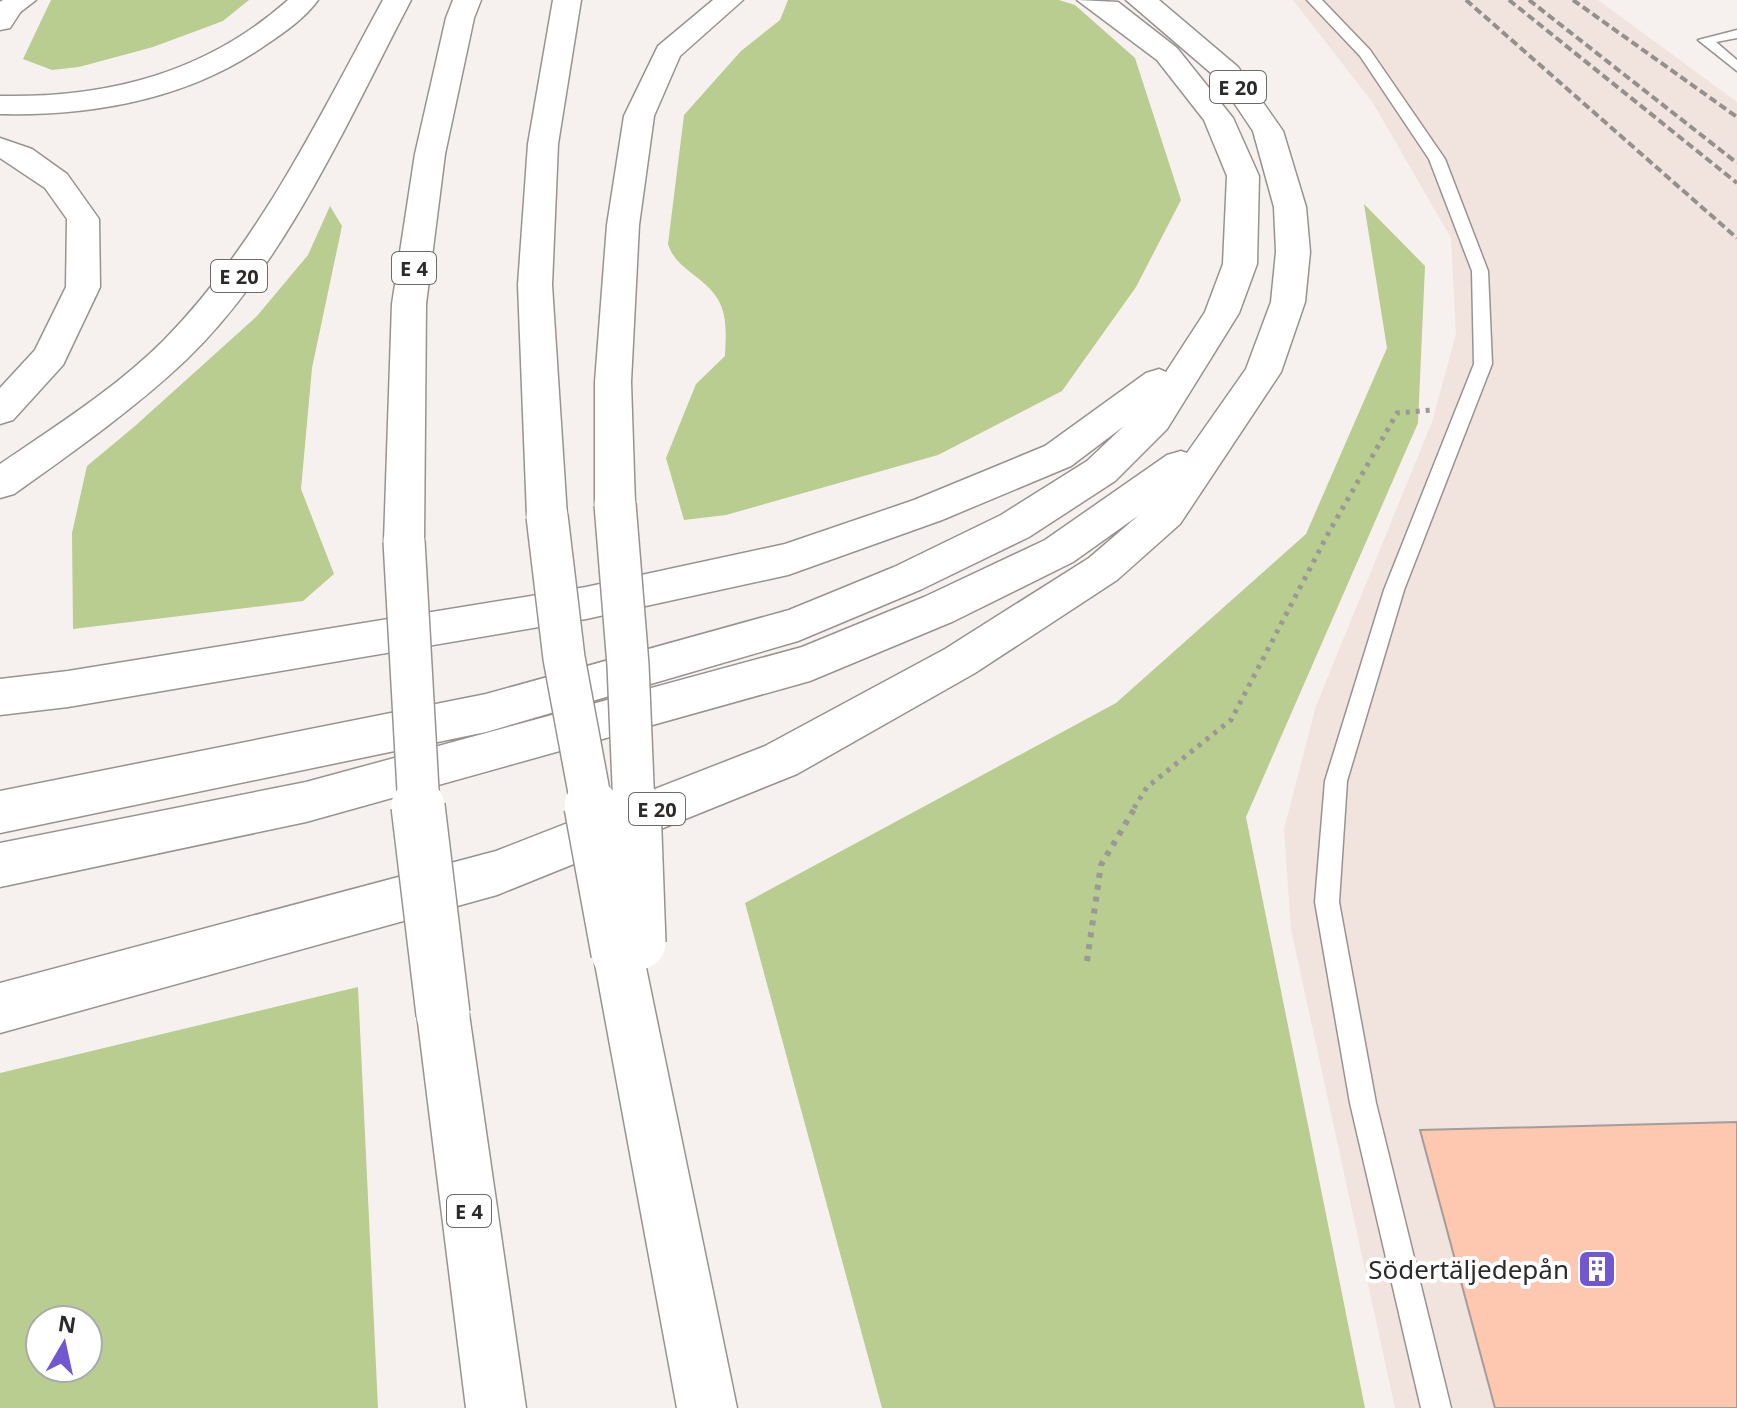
<svg xmlns="http://www.w3.org/2000/svg" width="1737" height="1408" font-family="'Noto Sans',sans-serif">
<rect width="100%" height="100%" fill="#f6f1ee"/>
<path fill="#f1e3de" d="M1293,0H1598L1737,102V1408H1395L1291,929L1284,829L1316,706L1432,422L1456,334L1451,238L1373,103Z"/>
<path fill="#b8cd8f" fill-rule="evenodd" d="M51,0H249L223,21L153,47L79,67L52,70L23,59Z
M788,0H1059L1075,5L1135,58L1181,200L1136,287L1062,391L938,455L726,515L684,520L666,458L696,384L725,356C726,335 728,312 715,295C702,276 675,268 668,244L684,115L741,51L780,20Z
M1364,204L1425,266L1418,423L1246,817L1365,1408H882L745,903L1116,703L1306,534L1387,348Z
M330,206L342,226L312,368L301,489L334,574L303,601L73,629L72,533L87,466L135,426L257,316L308,255Z
M358,987L378,1408H0V1073ZM40,1320H88V1368H40Z"/>
<path fill="#fec7b0" stroke="#a39d9b" stroke-width="2" d="M1737,1122V1408H1495L1420,1130Z"/>
<g fill="none" stroke-linecap="round" stroke-linejoin="round">
<defs>
<path id="lane" d="M1307,0H1322L1370,50L1445,159L1488,271L1492,364L1404,590L1347,781L1339,902L1376,1103L1451,1408H1421L1350,1103L1315,902L1325,781L1384,590L1474,364L1472,271L1429,159L1360,56Z
M1737,30V38L1716,42L1737,60V71L1698,40Z"/>
<path id="secondary" d="M3,0H36L10,20L0,22V2Z"/>
<path id="highway" d="M8,0L19,2L23,8L10,28L0,30V2Z
M288,0H318C305,18 285,32 267,44C189,99 94,116 0,114V96C108,98 206,73 288,0Z
M383,0H411C348,120 285,265 186,360C133,410 73,452 14,494L0,498V464C56,426 116,388 164,340C260,242 318,119 383,0Z
M453,0H481L474,18L445,154L426,304L424,541L418,552L404,556L390,552L384,541L392,304L415,154L446,18Z
M553,0H581L558,144L552,285L567,516L561,526L547,531L533,526L527,516L518,285L528,144Z
M713,0H743L680,56L654,116L639,225L631,382L635,504L629,514L615,519L601,514L595,504V382L607,225L624,116L658,46Z
M1077,0L1118,2L1177,48L1233,118L1259,176L1257,264L1239,313L1167,429L1115,481L1029,537L922,589L798,641L486,732L0,833V791L486,694L789,610L894,567L1001,515L1087,461L1124,426L1071,466L942,520L788,575L586,619L68,707L0,715V679L68,671L586,587L785,544L914,500L1045,446L1146,373L1159,369L1166,372L1205,312L1223,264L1227,176L1204,120L1157,60Z
M1126,0H1159L1238,67L1283,131L1306,207L1310,252L1305,302L1281,372L1180,524L1117,580L975,673L797,774L497,895L0,1033V983L496,851L765,746L945,649L1089,558L1139,515L1073,562L954,621L810,681L306,822L0,887V843L306,782L802,647L924,597L1045,540L1167,455L1181,451L1187,453L1246,369L1271,302L1276,252L1274,207L1253,131L1218,79Z
M0,138L32,149L67,174L99,219L100,287L63,365L13,420L0,424V388L35,350L66,287L67,219L45,188L0,158Z
M618,929L636,936L643,953L737,1408H677L593,953L600,936Z
M443,989L461,996L469,1014L526,1408H466L417,1014L425,996Z"/>
</defs>
<use href="#lane" stroke="#989391" stroke-width="3"/>
<use href="#secondary" stroke="#989391" stroke-width="3"/>
<use href="#highway" stroke="#989391" stroke-width="3"/>
<path stroke="#9c9896" stroke-width="5" stroke-dasharray="4 6" stroke-linecap="butt" d="M1134,808L1147,787L1231,720L1329,532L1397,413L1432,410"/>
<path stroke="#9c9896" stroke-width="6" stroke-dasharray="5 7" stroke-linecap="butt" d="M1087,961L1101,865L1136,806"/>
<use href="#lane" fill="#fff" fill-rule="evenodd"/>
<use href="#secondary" fill="#fff" fill-rule="evenodd"/>
<use href="#highway" fill="#fff" fill-rule="evenodd"/>
<path stroke="#93908e" stroke-width="4" stroke-dasharray="8 4" stroke-linecap="butt" d="M1466,0L1737,238
M1509,0L1737,183
M1529,0L1737,163
M1573,0L1737,117"/>
<defs>
<path id="highway-bridge-far1" d="M615,504L628,665L634,808
M547,516L564,658L592,808
M404,541L419,808"/>
<path id="highway-bridge" d="M418,806L443,1014
M591,806L618,953
M634,806L639,943"/>
</defs>
<use href="#highway-bridge-far1" stroke="#989391" stroke-width="44" stroke-linecap="butt"/>
<use href="#highway-bridge" stroke="#989391" stroke-width="56" stroke-linecap="butt"/>
<use href="#highway-bridge-far1" stroke="#fff" stroke-width="41"/>
<use href="#highway-bridge" stroke="#fff" stroke-width="53"/>
</g>
<defs>
<symbol id="building-square" viewBox="-11 -11 22 22"><rect x="-9" y="-9" width="18" height="18" rx="4" fill="#7158d2" stroke="#fff"/><path d="M-4-6H4V6H1V3H-1V6H-4ZM-2.5-4.3h1.7v1.8h-1.7ZM.8-4.3h1.7v1.8H.8ZM-2.5-1h1.7V.8h-1.7ZM.8-1h1.7V.8H.8Z" fill="#fff"/></symbol>
</defs>
<g fill-rule="evenodd">
<use href="#building-square" x="1575" y="1247" width="44" height="44"/>
</g>
<g text-anchor="middle" dominant-baseline="central" stroke-width="8" stroke-linejoin="round" paint-order="stroke">
<g fill="#fff" stroke="#6c6b6a" stroke-width="2">
<rect x="1210" y="71" width="56" height="32" rx="6"/>
<rect x="392" y="252" width="44" height="32" rx="6"/>
<rect x="211" y="260" width="56" height="32" rx="6"/>
<rect x="629" y="793" width="56" height="32" rx="6"/>
<rect x="447" y="1195" width="44" height="32" rx="6"/>
</g>
<g font-size="20" font-weight="bold" fill="#2d2b2a">
<text x="1238" y="87">E 20</text>
<text x="414" y="268">E 4</text>
<text x="239" y="276">E 20</text>
<text x="657" y="809">E 20</text>
<text x="469" y="1211">E 4</text>
</g>
<g font-size="26" fill="#2d2b2a" stroke="#fff" text-anchor="end">
<text x="1569" y="1269">Södertäljedepån</text>
</g>
</g>
<g transform="translate(64 1344) rotate(9)"><circle r="38" fill="#ffffff" stroke="#abaaaa" stroke-width="2"/>
<path d="M0-6L14 30L0 20L-14 30Z" fill="#7158d2"/>
<text y="-12" font-size="22" font-weight="bold" text-anchor="middle" fill="#2d2b2a">N</text>
</g>
</svg>
